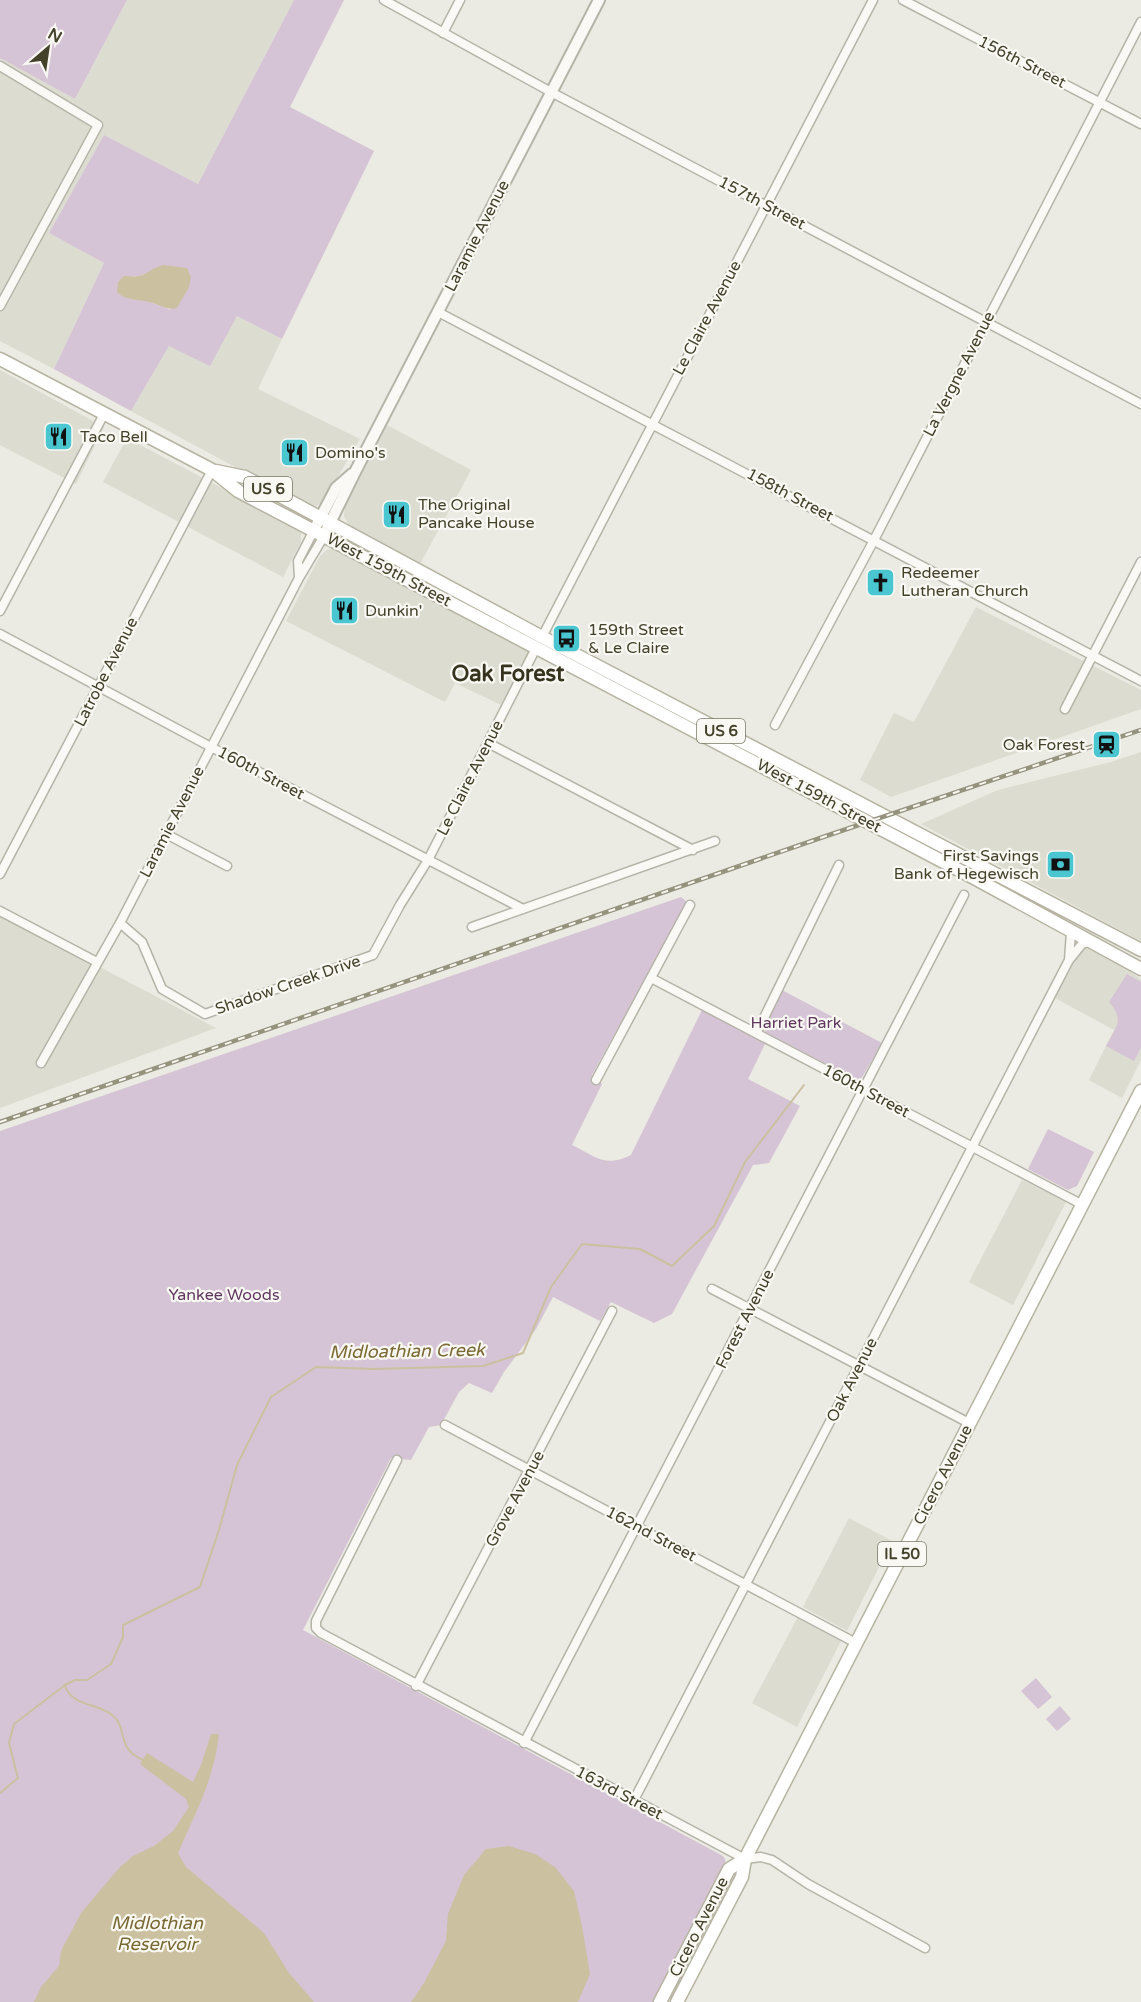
<svg xmlns="http://www.w3.org/2000/svg" width="1141" height="2002" font-family="'Varela Round',sans-serif">
<rect width="100%" height="100%" fill="#ebeae3"/>
<path fill="#dddcd1" d="M127,0H294L198,184L104,135L49,233L104,263L54,369L0,341V58L75,99Z
M237,316L282,339L258,389L360,439L326,497L317,506L306,505L131,411L169,346Z
M0,370L104,427L76,484L0,445Z
M387,425L471,470L420,564L350,527L344,516L345,506Z
M127,438L294,526L301,533V542L283,577L103,482Z
M334,548L528,648V653L501,705L455,683L445,702L286,621L320,556L327,550Z
M976,607L1141,690V709L891,797L860,780L894,713L914,722Z
M1141,752V941L921,824L998,790L1111,762Z
M0,915L100,967L216,1028L0,1108Z
M1084,944L1120,964L1141,979V1060L1122,1098L1089,1080L1114,1030L1055,998Z
M1022,1180L1066,1202L1013,1305L969,1282Z
M849,1518L892,1541L847,1631L803,1607Z
M799,1615L842,1639L797,1727L752,1703Z"/>
<path fill="#d5c4d5" fill-rule="evenodd" d="M0,0H127L75,99L0,58Z
M294,0H344L290,107L374,151L282,339L237,316L210,366L169,346L131,411L54,369L104,263L49,233L104,135L198,184ZM147,273L171,310L148,301L130,299L124,277L139,276Z
M681,897L687,902L592,1075L602,1084L572,1145C597,1157 604,1168 631,1155L702,1010L766,1042L748,1079L800,1106L769,1163L753,1165L672,1314L654,1323L611,1302L600,1321L553,1297L536,1329L504,1372L492,1393L469,1383L459,1392L441,1425L429,1427L411,1460L391,1458L303,1630L723,1856L725,1859L726,1867L655,2002H0V1131Z
M1127,974L1141,982V1048L1134,1061L1106,1046C1116,1027 1125,1020 1109,1002Z
M780,989L882,1043L861,1079L857,1080L766,1033L763,1027Z
M1048,1129L1094,1152L1077,1186L1068,1190L1028,1169Z
M1036,1678L1052,1697L1038,1709L1021,1691Z
M1060,1706L1071,1719L1057,1731L1046,1719Z"/>
<path fill="#cbc09f" d="M163,265L187,268L191,277L189,287L177,308C167,311 159,304 149,302C138,299 125,301 117,292L118,282L124,276C129,276 135,277 139,276C148,274 152,268 163,265Z
M211,1734H219C214,1780 196,1811 178,1853L186,1867L264,1933L289,1973L314,2002H34L41,1987L59,1966L61,1951L81,1913L120,1867L133,1856L154,1846L173,1831L189,1807L186,1799L140,1764L147,1753L193,1782L201,1765Z
M509,1846L535,1854L555,1867L574,1891L582,1926L590,1974L578,2002H411L424,1983L446,1941L448,1914L464,1875L486,1849Z"/>
<g fill="none" stroke-linecap="round" stroke-linejoin="round">
<path stroke="#cbc09f" stroke-width="2" d="M65,1686C73,1707 98,1703 112,1715C129,1728 115,1748 143,1760
M0,1793L18,1778L9,1743L14,1724L65,1685L75,1680H87L111,1664L123,1637V1625L200,1587L219,1530L237,1465L271,1397L316,1367L373,1369L483,1366L523,1353L551,1287L582,1244L640,1249L672,1266L714,1226L745,1162L804,1085"/>
<defs>
<path id="minor" d="M384,0L551,92L1141,404
M903,0L1141,124
M443,33L460,0
M0,66L98,125L0,306
M438,312L1141,681
M299,577L298,561L314,530
M0,611L104,414
M0,634L211,747L523,909
M542,637L873,0
M1065,709L1141,562
M775,725L874,540L1141,22
M488,743L693,850
M166,834L227,866
M0,874L212,470
M0,911L97,962
M120,923L142,942L162,989L205,1014L373,955L400,905L428,860L536,648
M472,927L715,841
M1069,960L1071,932
M651,978L1081,1204
M757,1032L839,865
M41,1063L120,923L299,578L324,536
M596,1080L690,905
M712,1289L969,1423
M445,1425L856,1643
M397,1460L316,1621V1628L321,1633L745,1859L761,1857L772,1860L808,1884L925,1948
M416,1686L612,1311
M524,1743L964,895
M634,1800L1069,960L1082,944L1088,942"/>
<path id="tertiary" d="M314,530L336,488L352,474
M326,531L355,472L599,0"/>
<path id="primary" d="M0,359L212,470L238,491L976,879L1141,969
M216,471L245,477L542,637L1141,950
M660,2002L729,1869L745,1859
M677,2002L742,1877L745,1859L1141,1091"/>
</defs>
<use href="#minor" stroke="#b6b4a8" stroke-width="11"/>
<use href="#tertiary" stroke="#b6b4a8" stroke-width="14"/>
<use href="#primary" stroke="#b7b4a2" stroke-width="15"/>
<use href="#minor" stroke="#faf9f6" stroke-width="8"/>
<use href="#tertiary" stroke="#faf9f6" stroke-width="10"/>
<use href="#primary" stroke="#fff" stroke-width="12"/>
<defs>
<path id="rail" d="M0,1122L829,835L1141,730"/>
</defs>
<use href="#rail" stroke="#95927d" stroke-width="4.5"/>
<use href="#rail" stroke="#f9f8f3" stroke-width="2" stroke-dasharray="7" stroke-linecap="butt"/>
</g>
<defs>
<symbol id="restaurant-square" viewBox="-11 -11 22 22"><rect x="-9" y="-9" width="18" height="18" rx="4" fill="#49c6d0" stroke="#f9f8f3"/><path d="M-5-6h1v4h1v-4h1v4h1v-4h1v5L-1.5 .5V6h-2V.5L-5-1ZM5-6V6H3V1.5H1.5Q1.5-4 5-6Z" fill="#111"/></symbol>
<symbol id="church-square" viewBox="-11 -11 22 22"><rect x="-9" y="-9" width="18" height="18" rx="4" fill="#49c6d0" stroke="#f9f8f3"/><path d="M-1.2-6h2.4v3.5h3.3v2.4h-3.3V6h-2.4V-.1h-3.3v-2.4h3.3Z" fill="#111"/></symbol>
<symbol id="bus-square" viewBox="-11 -11 22 22"><rect x="-9" y="-9" width="18" height="18" rx="4" fill="#49c6d0" stroke="#f9f8f3"/><path d="M-5-6H5V4H4V6H2V4H-2V6H-4V4H-5ZM-3.5-4V0h7V-4ZM-3.5 1.2v1.5H-2V1.2ZM2 1.2v1.5H3.5V1.2Z" fill="#111"/></symbol>
<symbol id="station-square" viewBox="-11 -11 22 22"><rect x="-9" y="-9" width="18" height="18" rx="4" fill="#49c6d0" stroke="#f9f8f3"/><path d="M-3-6H3Q5-6 5-4V2Q5 4 3 4L4.5 6H3L1.5 4h-3L-3 6H-4.5L-3 4Q-5 4-5 2V-4Q-5-6-3-6ZM-3.5-4v3h7v-3ZM-3.5 1v1.5H-2V1ZM2 1v1.5H3.5V1Z" fill="#111"/></symbol>
<symbol id="bank-square" viewBox="-11 -11 22 22"><rect x="-9" y="-9" width="18" height="18" rx="4" fill="#49c6d0" stroke="#f9f8f3"/><path d="M-6-4H6V4H-6ZM0-2.3a2.3 2.3 0 1 0 0 4.6a2.3 2.3 0 1 0 0-4.6Z" fill="#111"/></symbol>
</defs>
<g fill-rule="evenodd">
<use href="#restaurant-square" x="42" y="420" width="33" height="33"/>
<use href="#restaurant-square" x="278" y="436" width="33" height="33"/>
<use href="#restaurant-square" x="380" y="498" width="33" height="33"/>
<use href="#church-square" x="864" y="566" width="33" height="33"/>
<use href="#restaurant-square" x="328" y="594" width="33" height="33"/>
<use href="#bus-square" x="550" y="622" width="33" height="33"/>
<use href="#station-square" x="1090" y="728" width="33" height="33"/>
<use href="#bank-square" x="1044" y="848" width="33" height="33"/>
</g>
<g text-anchor="middle" dominant-baseline="central" stroke-width="4.5" stroke-linejoin="round" paint-order="stroke">
<g fill="#f9f8f3" stroke="#7a7867" stroke-width="1.5">
<rect x="244" y="477" width="48" height="24" rx="4.5"/>
<rect x="697" y="719" width="48" height="24" rx="4.5"/>
<rect x="878" y="1542" width="48" height="24" rx="4.5"/>
</g>
<g font-size="15" font-weight="bold" fill="#44412b">
<text x="268" y="489">US 6</text>
<text x="721" y="731">US 6</text>
<text x="902" y="1554">IL 50</text>
</g>
<g font-size="16" fill="#44412b" stroke="#f9f8f3">
<text transform="translate(1022 62) rotate(27)">156th Street</text>
<text transform="translate(762 203) rotate(28)">157th Street</text>
<text transform="translate(477 236) rotate(-63)">Laramie Avenue</text>
<text transform="translate(707 318) rotate(-62)">Le Claire Avenue</text>
<text transform="translate(959 374) rotate(-63)">La Vergne Avenue</text>
<text transform="translate(790 495) rotate(28)">158th Street</text>
<text transform="translate(389 570) rotate(28)">West 159th Street</text>
<text transform="translate(106 672) rotate(-63)">Latrobe Avenue</text>
<text transform="translate(261 773) rotate(28)">160th Street</text>
<text transform="translate(470 778) rotate(-63)">Le Claire Avenue</text>
<text transform="translate(819 796) rotate(28)">West 159th Street</text>
<text transform="translate(172 822) rotate(-63)">Laramie Avenue</text>
<text transform="translate(288 985) rotate(-19)">Shadow Creek Drive</text>
<text transform="translate(866 1091) rotate(28)">160th Street</text>
<text transform="translate(745 1319) rotate(-63)">Forest Avenue</text>
<text transform="translate(852 1380) rotate(-63)">Oak Avenue</text>
<text transform="translate(943 1475) rotate(-63)">Cicero Avenue</text>
<text transform="translate(515 1499) rotate(-62)">Grove Avenue</text>
<text transform="translate(651 1534) rotate(28)">162nd Street</text>
<text transform="translate(619 1793) rotate(28)">163rd Street</text>
<text transform="translate(699 1927) rotate(-63)">Cicero Avenue</text>
</g>
<g font-size="16" fill="#44412b" stroke="#f9f8f3" text-anchor="start">
<text x="80" y="437">Taco Bell</text>
<text x="315" y="453">Domino's</text>
<text x="418" y="505">The Original<tspan x="418" dy="18">Pancake House</tspan></text>
<text x="901" y="573">Redeemer<tspan x="901" dy="18">Lutheran Church</tspan></text>
<text x="365" y="611">Dunkin'</text>
<text x="588" y="630">159th Street<tspan x="588" dy="18">&amp; Le Claire</tspan></text>
<text x="1085" y="745" text-anchor="end">Oak Forest</text>
<text x="1039" y="856" text-anchor="end">First Savings<tspan x="1039" dy="18">Bank of Hegewisch</tspan></text>
</g>
<g font-size="16" fill="#60385f" stroke="#f9f8f3">
<text x="796" y="1023">Harriet Park</text>
<text x="224" y="1295">Yankee Woods</text>
</g>
<g font-size="18" font-style="italic" fill="#796a34" stroke="#f9f8f3">
<text transform="translate(407 1351) rotate(-1)">Midloathian Creek</text>
<text x="157" y="1923">Midlothian<tspan x="157" dy="21">Reservoir</tspan></text>
</g>
<g font-size="22" font-weight="bold" fill="#35321d" stroke="#f9f8f3">
<text x="508" y="674">Oak Forest</text>
</g>
</g>
<g transform="translate(48 48) rotate(29)" stroke="#f9f8f3" stroke-width="4.5" paint-order="stroke">
<path d="M0-4.5L10 22L0 15L-10 22Z" fill="#44412b"/>
<text y="-9" font-size="16" font-weight="bold" text-anchor="middle" fill="#44412b">N</text>
</g>
</svg>
